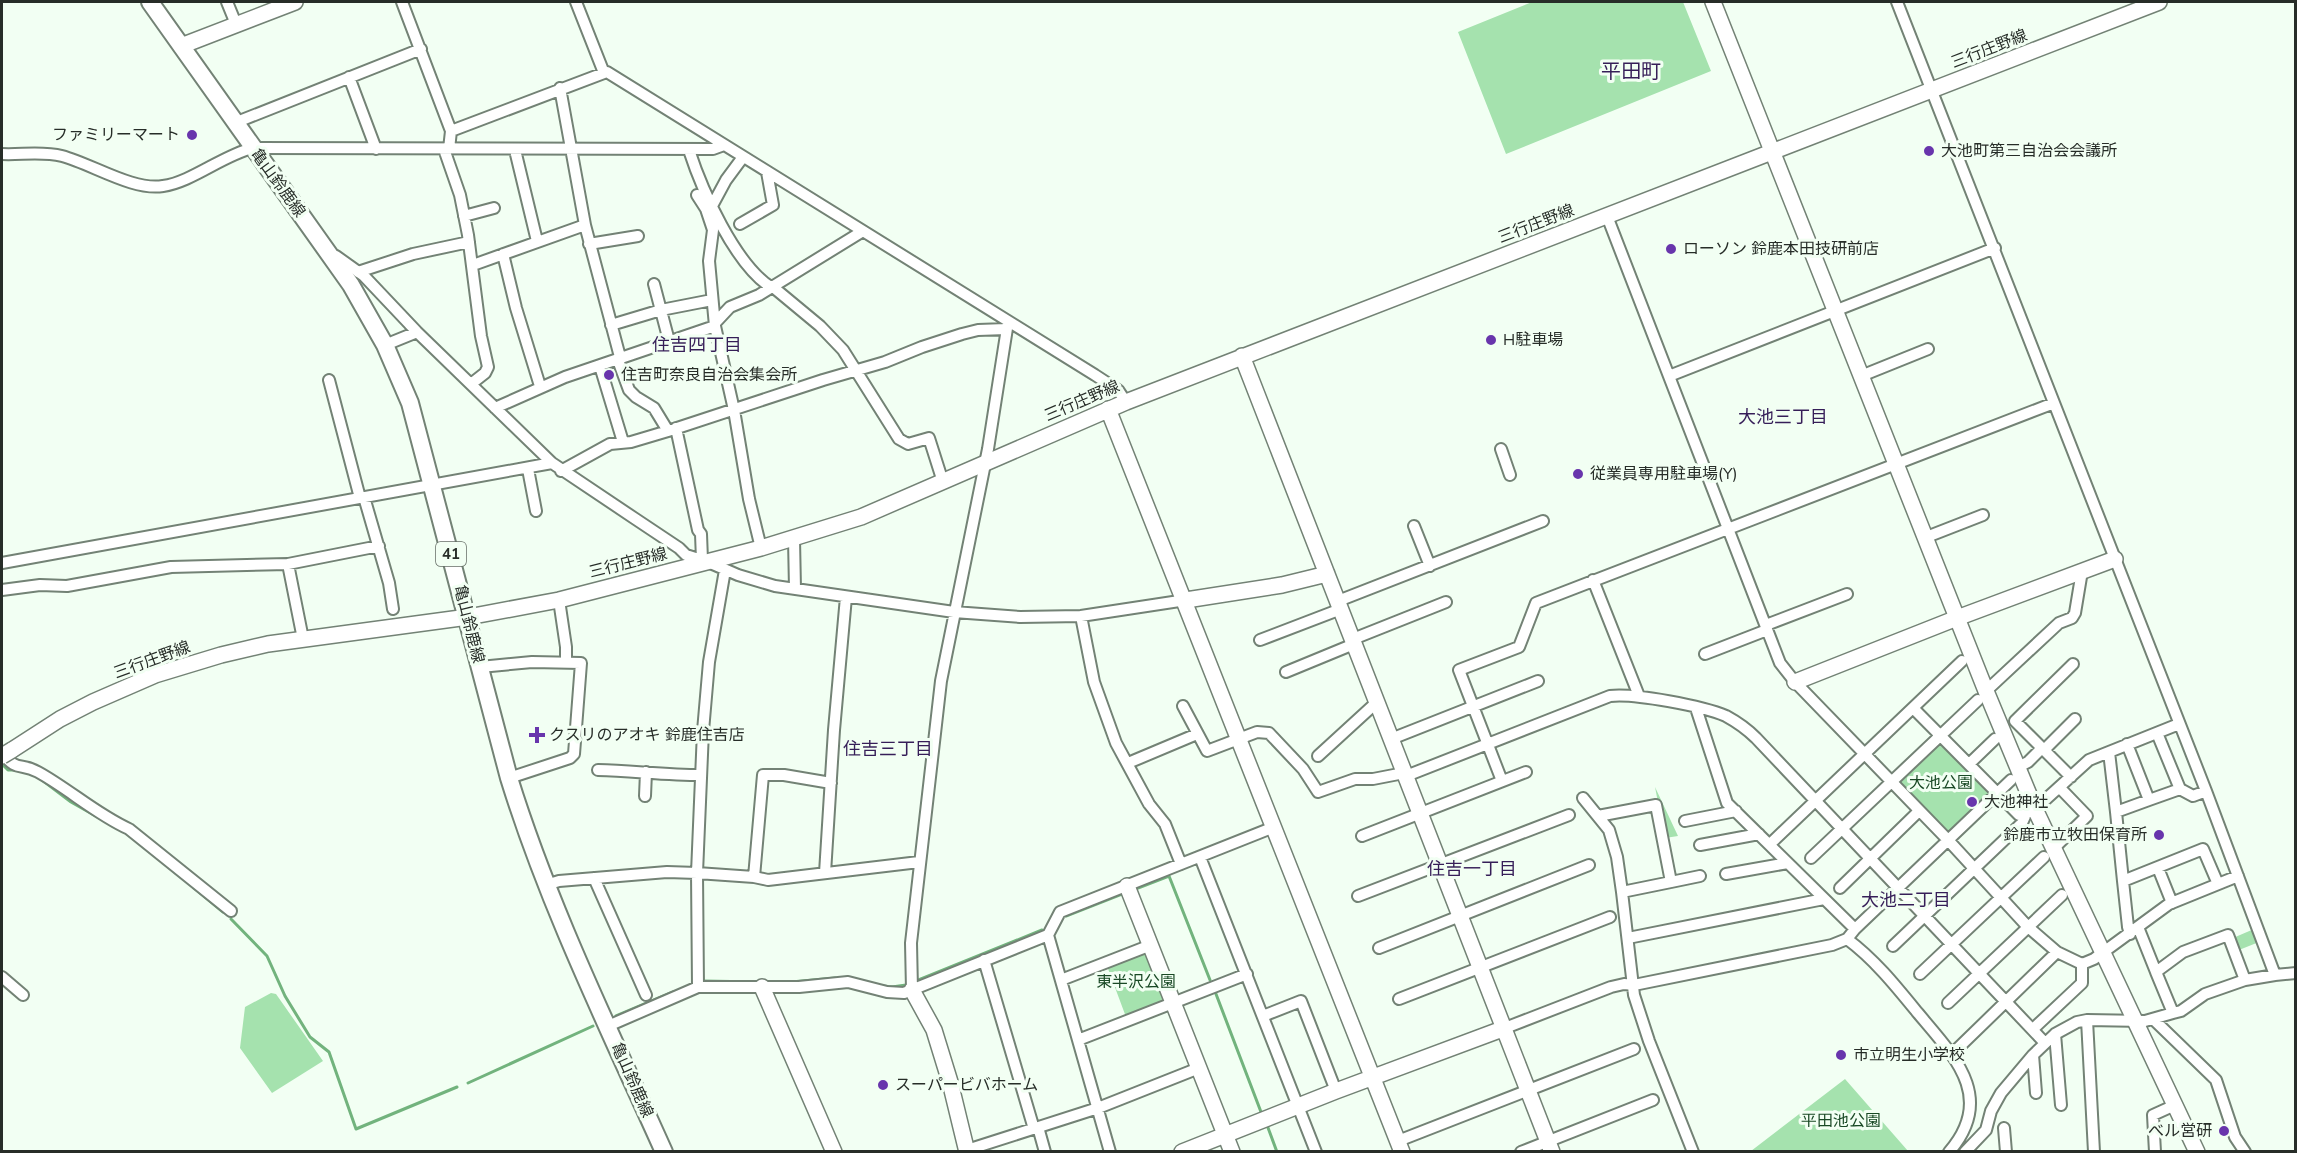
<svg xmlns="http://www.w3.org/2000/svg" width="2297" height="1153" font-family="'Nunito Sans','Noto Sans JP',sans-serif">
<rect width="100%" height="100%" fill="#f2fff3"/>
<path fill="#a5e2ae" d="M1532,2H1683L1711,71L1506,154L1458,32Z
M1938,740L1992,792L1949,835L1899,784L1900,779Z
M1655,787L1678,836L1665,838Z
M2254,929L2259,942L2239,950L2233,938Z
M1145,951L1166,998L1164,1003L1126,1017L1107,966Z
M271,993L276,994L323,1061L272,1093L240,1048L245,1007Z
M1845,1079L1908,1151H1751Z"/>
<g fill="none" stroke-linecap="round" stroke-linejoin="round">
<path stroke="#72b37d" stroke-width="3" d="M3,765L8,770H17
M42,780L71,802L101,819
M193,887L223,912
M1138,888L1169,876L1210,980
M1066,916L1122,894
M231,919L267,956L285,996L310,1037L329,1052L356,1129L457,1087
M702,981L760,982
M916,981L1042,930
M791,982L835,978
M883,986L892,987L906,985
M1216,994L1261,1112
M616,1016L673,992
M468,1083L593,1026
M1267,1125L1277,1152"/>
<defs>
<path id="street" d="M227,2L236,24
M402,2L451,131L449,149
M576,2L604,73L607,72L1095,375L1118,390L1126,402
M1897,2L2206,791L2275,975L2296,973
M349,77L376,149
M560,88L585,225L620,357
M237,122L421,49
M451,131L604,73
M444,149L460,195L468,235L481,336L488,367L485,373L471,384
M515,150L537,241
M689,150C702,190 735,265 772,288
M2,154C21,155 42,151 62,156C92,164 133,191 163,186C192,182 223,155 253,148L713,149L724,145
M697,195L706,209L713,230L709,261L715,326L734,410L749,499L761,548
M708,208L712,206L726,180L743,157
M464,216L494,208
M1607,216L1780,663L1795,682L1948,840L2028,927L2057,952L2082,964L2094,959L2169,904L2238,876
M740,224L773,205L767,172
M589,244L638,236
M503,254L516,308L540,386
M336,256L364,276L417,332L552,463L634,518L679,548L686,555L708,562L738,575L775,586L954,612L1020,617L1081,616L1186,600
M473,265L585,225
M358,272L413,254L469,242
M654,284L669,341
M773,287L820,326L843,350L899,439L908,444L929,438L943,482
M715,323L730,307L759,295L863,231
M611,325L661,310L712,300
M385,345L417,332
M618,360L629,390L636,397L654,408L668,431
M600,366L623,442
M1669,376L1995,248
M1861,376L1928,349
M329,380L360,498
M495,408L565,377L715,326
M676,428L698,530L701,534L702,560
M1501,449L1510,475
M528,469L536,511
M561,471L610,444L631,442L668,431L823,380L885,362L922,347L962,334L978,330L1006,329
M364,497L389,583L393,609
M1414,526L1430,566
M1924,538L1983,515
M794,539L795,589
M2,563L552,463
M288,564L303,639
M725,570L709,662L703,731L697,873L754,877L768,880L919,862
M1593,580L1639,696
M2,590L40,585L67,586L171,567L288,564L379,546
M559,600L566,647V662
M1338,601L1543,521
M1081,616L1094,682L1116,743L1149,804L1165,824L1181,864
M1766,625L1847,594
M1353,639L1446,602
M1260,640L1341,609
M1705,654L1767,630
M480,667L532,662L581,663L574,754L570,758L509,778
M1286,672L1354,644
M1986,691L2059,623L2072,618L2075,613L2082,571
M1183,706L1207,751L1257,732L1269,733L1303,769L1318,792L1355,779H1373L1404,773
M1913,708L2019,815L2026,814L2035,809L2089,760L2179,724
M2157,733L2180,789L2193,796L2206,791
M1391,739L1538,681
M2127,744L2149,800L2180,789
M2044,750L2075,719
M2109,752L2116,812L2149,800
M2,753C18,773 20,762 38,772C69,789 96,814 129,829L231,911
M1318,756L1377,702
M1128,763L1197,734
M1969,764L1995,739
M2018,767L2028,762L2042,748
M598,770C633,771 667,775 701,775
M1406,776L1610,696C1634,693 1703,706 1726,716C1737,722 1747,729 1756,738L2045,1043
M2071,777L2015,721L2073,664
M1502,781L1459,670L1519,647L1536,603L2054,403
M645,796L646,772
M1583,798L1609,830L1617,857L1622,892L1634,995L1649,1041L1693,1152
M2116,812L2123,881L2203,849L2218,884
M1598,816L1656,805L1671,882L1622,892
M1685,821L1736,811
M1362,836L1526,772
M1770,844L1962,661
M1700,845L1759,834
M2054,848L2087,816L2060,788
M1200,857L1316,1152
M1811,858L1978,700
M2158,868L2172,903
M825,873L834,730L846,597
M1726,874L1788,863
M754,877L763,775H784L831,783
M594,878L646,995
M2123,881L2128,927L2130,934
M1671,882L1700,876
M546,885L559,881L667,872L697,873L698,987
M1840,888L1919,811
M1358,896L1569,815
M2138,927L2156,972L2183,952L2228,935L2245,980L2275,975
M1855,929L2011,780
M1048,935L1110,1152
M1628,938L1824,899
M1847,939C1874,959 1895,985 1917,1012C1953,1055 1997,1097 1949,1152
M1893,946L2022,823L2026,814
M1379,948L1589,865
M984,960L1034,1129
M1920,974L2044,857
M2,977L23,995
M1061,980L1151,945
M912,990L911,943L941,681L988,449L1008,322
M1399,999L1610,917
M1948,1003L2062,895
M2173,1013L2181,1011L2205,994L2245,980
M1263,1016L1301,1001L1336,1091
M2153,1019L2216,1080L2235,1137L2245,1152
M2087,1020L2094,1152
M608,1026L698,987H799L848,982L887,992L904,993L1048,935L1060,912L1274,827
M1505,1028L1611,987L1624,984L1634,985L1832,945L1847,939L1855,929L1727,803L1696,708
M2033,1029L2082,983V964
M2055,1034L2061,1105
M1078,1040L1247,974
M1953,1053L2057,952
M2033,1055L2036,1093
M1038,1127L1045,1152
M2004,1128L2006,1152
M1398,1141L1634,1049
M967,1150L1098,1108L1199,1068
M1521,1152L1653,1100
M1965,1152L1986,1130L1991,1111L2001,1093L2033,1055L2055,1034L2077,1022L2087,1020L2145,1021L2173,1013L2156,972
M2155,1152L2153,1115L2175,1105"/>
<path id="secondary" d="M1713,2L1986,691L2035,809L2197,1152
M181,46L295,2
M1242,356L1552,1152
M1108,409L1402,1152
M1186,600L1282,585L1327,574
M1795,682L1957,618L2115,559
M12,750L60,719L93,702L155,675L221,655L268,644L468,617L559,600L761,548L861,517L1126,402L2159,2
M1127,886L1232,1152
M762,987L834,1152
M912,990L934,1030L950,1082L967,1152
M1182,1152L1336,1091L1505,1028"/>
<path id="primary" d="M150,2L351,285L385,345L410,403L509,778C549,907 609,1029 664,1152"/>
</defs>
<use href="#street" stroke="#738275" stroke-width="14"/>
<use href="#secondary" stroke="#738275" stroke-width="18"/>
<use href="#primary" stroke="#738275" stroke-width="20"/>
<use href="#street" stroke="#fff" stroke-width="10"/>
<use href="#secondary" stroke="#fff" stroke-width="15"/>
<use href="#primary" stroke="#fff" stroke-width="16"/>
<defs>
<path id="secondary-bridge" d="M2,756L12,750"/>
</defs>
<use href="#secondary-bridge" stroke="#738275" stroke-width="18" stroke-linecap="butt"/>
<use href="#secondary-bridge" stroke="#fff" stroke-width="15"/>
</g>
<g fill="#6835ac" stroke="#f2fff3" stroke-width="2">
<circle cx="192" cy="135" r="6"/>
<circle cx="1929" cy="151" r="6"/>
<circle cx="1671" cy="249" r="6"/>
<circle cx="1491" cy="340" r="6"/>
<circle cx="609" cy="375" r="6"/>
<circle cx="1578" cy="474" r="6"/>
<path d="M534 726h6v6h6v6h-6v6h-6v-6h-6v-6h6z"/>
<circle cx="1972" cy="802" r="6"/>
<circle cx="2159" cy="835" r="6"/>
<circle cx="1841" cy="1055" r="6"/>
<circle cx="883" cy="1085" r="6"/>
<circle cx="2224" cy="1131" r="6"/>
</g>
<g text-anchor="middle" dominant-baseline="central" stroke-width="6" stroke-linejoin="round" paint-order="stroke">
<rect fill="#f2fff3" stroke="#646c65" stroke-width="1.5" x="436" y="542" width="30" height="24" rx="4.5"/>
<g font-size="15" font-weight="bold" fill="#272d28">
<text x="451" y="554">41</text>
</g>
<g font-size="16" fill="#272d28" stroke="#f2fff3">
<text transform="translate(1989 49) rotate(-21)">三行庄野線</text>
<text transform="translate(278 183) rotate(54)">亀山鈴鹿線</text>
<text transform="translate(1536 224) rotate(-21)">三行庄野線</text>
<text transform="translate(1082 401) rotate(-23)">三行庄野線</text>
<text transform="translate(628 563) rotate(-14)">三行庄野線</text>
<text transform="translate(469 624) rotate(76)">亀山鈴鹿線</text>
<text transform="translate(152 660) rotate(-20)">三行庄野線</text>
<text transform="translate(632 1080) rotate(66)">亀山鈴鹿線</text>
</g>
<g font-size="16" fill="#272d28" stroke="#f2fff3" text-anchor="start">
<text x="180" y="135" text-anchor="end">ファミリーマート</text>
<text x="1941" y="151">大池町第三自治会会議所</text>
<text x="1683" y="249">ローソン 鈴鹿本田技研前店</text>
<text x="1503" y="340">H駐車場</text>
<text x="621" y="375">住吉町奈良自治会集会所</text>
<text x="1590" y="474">従業員専用駐車場(Y)</text>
<text x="549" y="735">クスリのアオキ 鈴鹿住吉店</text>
<text x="1984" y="802">大池神社</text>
<text x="2147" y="835" text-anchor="end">鈴鹿市立牧田保育所</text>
<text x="1853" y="1055">市立明生小学校</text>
<text x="895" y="1085">スーパービバホーム</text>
<text x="2212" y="1131" text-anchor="end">べル営研</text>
</g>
<g font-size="16" fill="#194925" stroke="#f2fff3">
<text x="1941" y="783">大池公園</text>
<text x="1136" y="982">東半沢公園</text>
<text x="1841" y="1121">平田池公園</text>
</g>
<g font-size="18" fill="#361e58" stroke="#f2fff3">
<text x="697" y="345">住吉四丁目</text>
<text x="1783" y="417">大池三丁目</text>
<text x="888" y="749">住吉三丁目</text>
<text x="1472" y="869">住吉一丁目</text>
<text x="1906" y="900">大池二丁目</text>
</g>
<g font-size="20" fill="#361e58" stroke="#f2fff3">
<text x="1631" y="71">平田町</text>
</g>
</g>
<rect width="2297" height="1153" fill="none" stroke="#272d28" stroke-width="6"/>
</svg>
